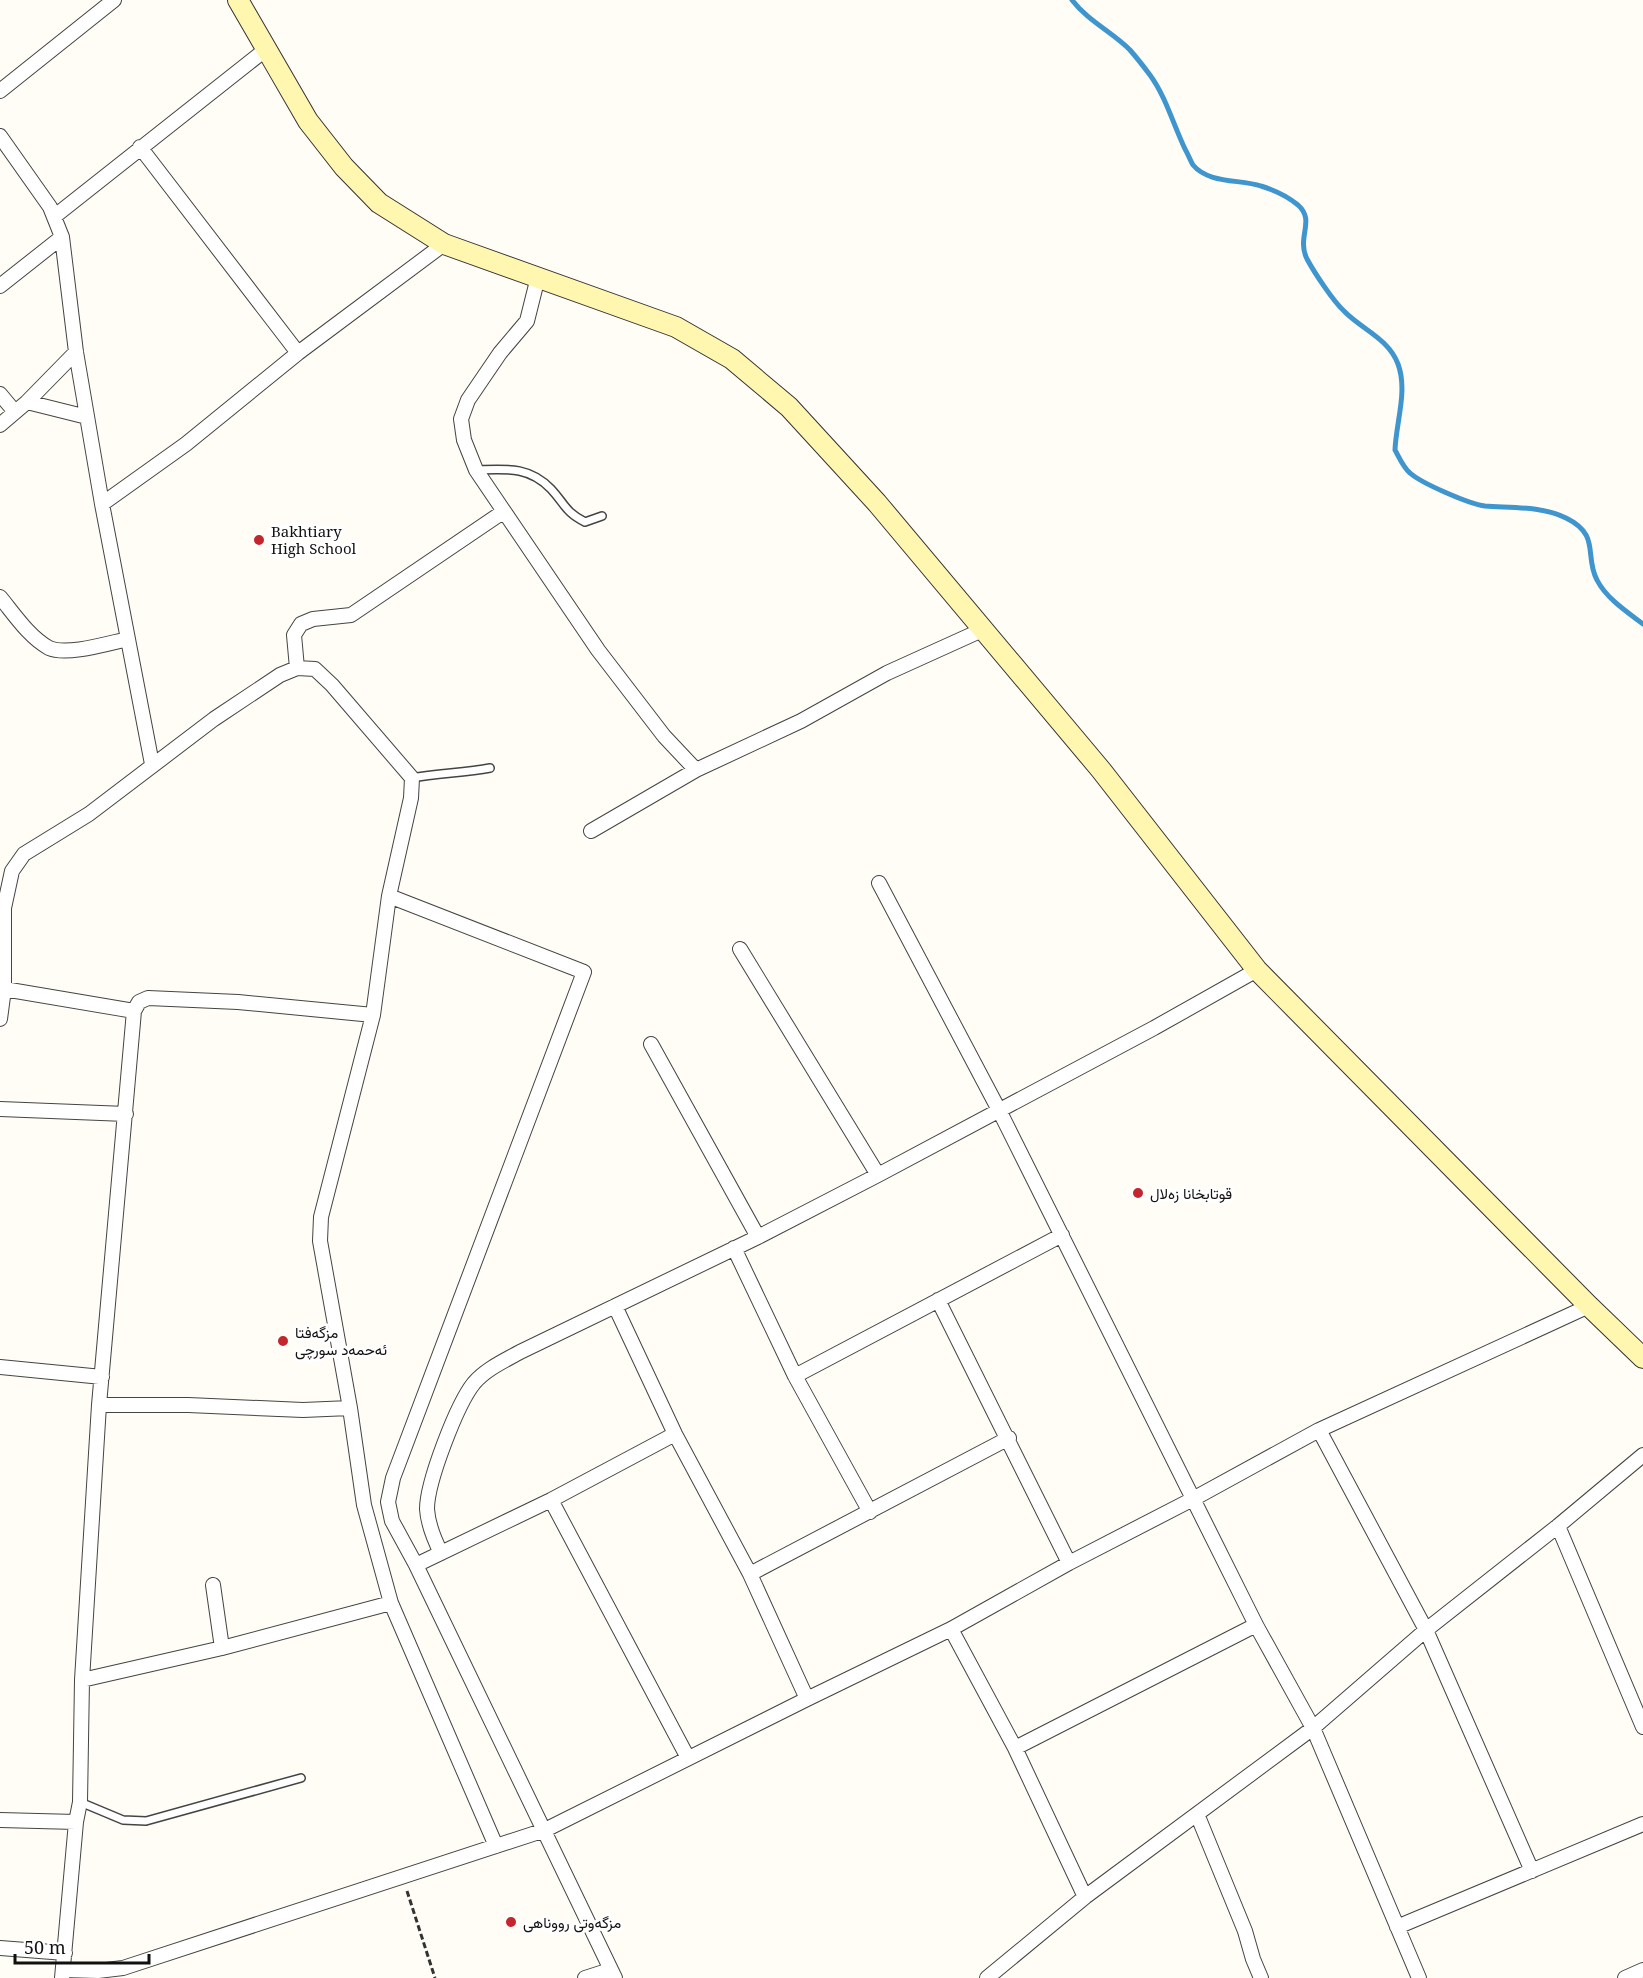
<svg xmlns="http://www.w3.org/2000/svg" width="1643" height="1978" font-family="'Noto Serif',Vazirmatn,serif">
<rect width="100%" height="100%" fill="#fffdf5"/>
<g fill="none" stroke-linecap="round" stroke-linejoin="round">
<path stroke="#3f96cf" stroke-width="5" d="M1072,0C1088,21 1112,32 1130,50C1137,58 1144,67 1150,75C1166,97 1173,124 1185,149C1188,154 1190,160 1193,165C1209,184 1240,179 1261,186C1274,190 1287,196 1298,205C1316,221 1296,237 1307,259C1314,272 1333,301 1344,311C1361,329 1388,338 1398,364C1408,391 1396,422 1395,450C1399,457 1403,467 1410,473C1421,483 1469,504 1485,506C1511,508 1542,506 1566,518C1601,535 1584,556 1597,580C1606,598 1627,612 1643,624"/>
<defs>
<path id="lane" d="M476,470C506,469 529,466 551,489C565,504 565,512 585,522L602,516
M412,778C438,773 464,773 490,768
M80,1802L123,1820L146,1821L301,1778"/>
<path id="street" d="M0,91L114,0
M0,136L50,207L62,237L76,352L102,504L152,764
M140,147L298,353
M55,216L265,50
M538,277L527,321L500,353L468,400L461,419L464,440L476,470L598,650L664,736L696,770
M0,286L62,237
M0,394L15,412
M27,402L87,417
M0,425L27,402L76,352
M102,504L186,444L298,353L444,244
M0,597C14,614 29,637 49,648C67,656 109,643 128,639
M297,668L294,635L301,624L313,619L351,615L503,512
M591,831L696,770L801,721L887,673L982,630
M879,883L1000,1112L1256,1625L1313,1728L1419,1978
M389,896L584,972L393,1478L388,1502L392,1521L416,1565L615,1978
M740,949L878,1175
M4,989L134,1011
M0,1019L4,989V908L12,871L24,854L89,814L214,719L280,675L297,668L315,669L332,685L412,778L411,798L389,896L373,1015L321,1217L320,1241L350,1408L364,1505L391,1603L496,1846
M651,1044L758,1237
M0,1109L126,1114
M734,1248L795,1376L870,1512
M938,1300L1069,1563
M615,1306L675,1434L750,1574L807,1699
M0,1367L102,1377
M795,1376L1062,1235
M99,1405H188L303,1410L350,1408
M1319,1430L1426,1630L1532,1871
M551,1500L688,1758
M1558,1526L1643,1727
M441,1553C434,1539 428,1525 427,1509C427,1482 457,1404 474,1383C486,1369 504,1361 520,1352L758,1237L878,1175L1154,1028L1257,970
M416,1565L551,1500L675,1434
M750,1574L1009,1438
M213,1585L222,1648
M951,1629L1015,1748L1085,1897
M82,1680L222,1648L391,1603
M1015,1748L1256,1625
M1197,1814L1245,1931L1253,1959L1261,1978
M0,1820L76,1822
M1397,1927L1643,1824
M0,1948L65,1953
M63,1970L98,1971L123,1968L545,1830L807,1699L951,1629L1069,1563L1193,1499L1319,1430L1589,1306
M62,1978L76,1822L80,1802L82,1680L99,1405L134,1011L139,1002L148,998L238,1002L373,1015
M585,1978L610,1970
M987,1978L1085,1897L1313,1728L1426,1630L1558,1526L1643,1455
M1625,1978L1643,1970"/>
<path id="secondary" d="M238,0L308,121L344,167L379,203L444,244L676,327L732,359L789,407L877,503L1101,770L1257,970L1589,1306L1643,1358"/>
</defs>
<use href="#lane" stroke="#444" stroke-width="10"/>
<use href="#street" stroke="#444" stroke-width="16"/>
<use href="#secondary" stroke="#333" stroke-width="22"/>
<path stroke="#333" stroke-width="3" stroke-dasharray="6 3" stroke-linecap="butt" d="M407,1891L435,1978"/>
<use href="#lane" stroke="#fff" stroke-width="7"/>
<use href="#street" stroke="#fff" stroke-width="14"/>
<use href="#secondary" stroke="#fff6b0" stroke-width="20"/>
</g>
<g fill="#c4262e" stroke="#fff" stroke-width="2">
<circle cx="259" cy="540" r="6"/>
<circle cx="1138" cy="1193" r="6"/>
<circle cx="283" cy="1341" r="6"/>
<circle cx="511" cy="1922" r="6"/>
</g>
<g text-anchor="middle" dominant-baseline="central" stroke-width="6" stroke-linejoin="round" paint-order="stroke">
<g font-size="15" fill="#111" stroke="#fff" text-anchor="start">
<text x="271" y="531">Bakhtiary<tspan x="271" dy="17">High School</tspan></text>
<text x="1150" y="1193">قوتابخانا زەلال</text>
<text x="295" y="1332">مزگەفتا<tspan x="295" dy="17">ئەحمەد سورچی</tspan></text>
<text x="523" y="1922">مزگەوتی رووناهی</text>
</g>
</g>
<path d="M15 1954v9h134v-9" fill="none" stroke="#111111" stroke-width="3"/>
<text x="24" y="1954" font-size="18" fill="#111111" stroke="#ffffff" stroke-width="4.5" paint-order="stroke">50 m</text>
</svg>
